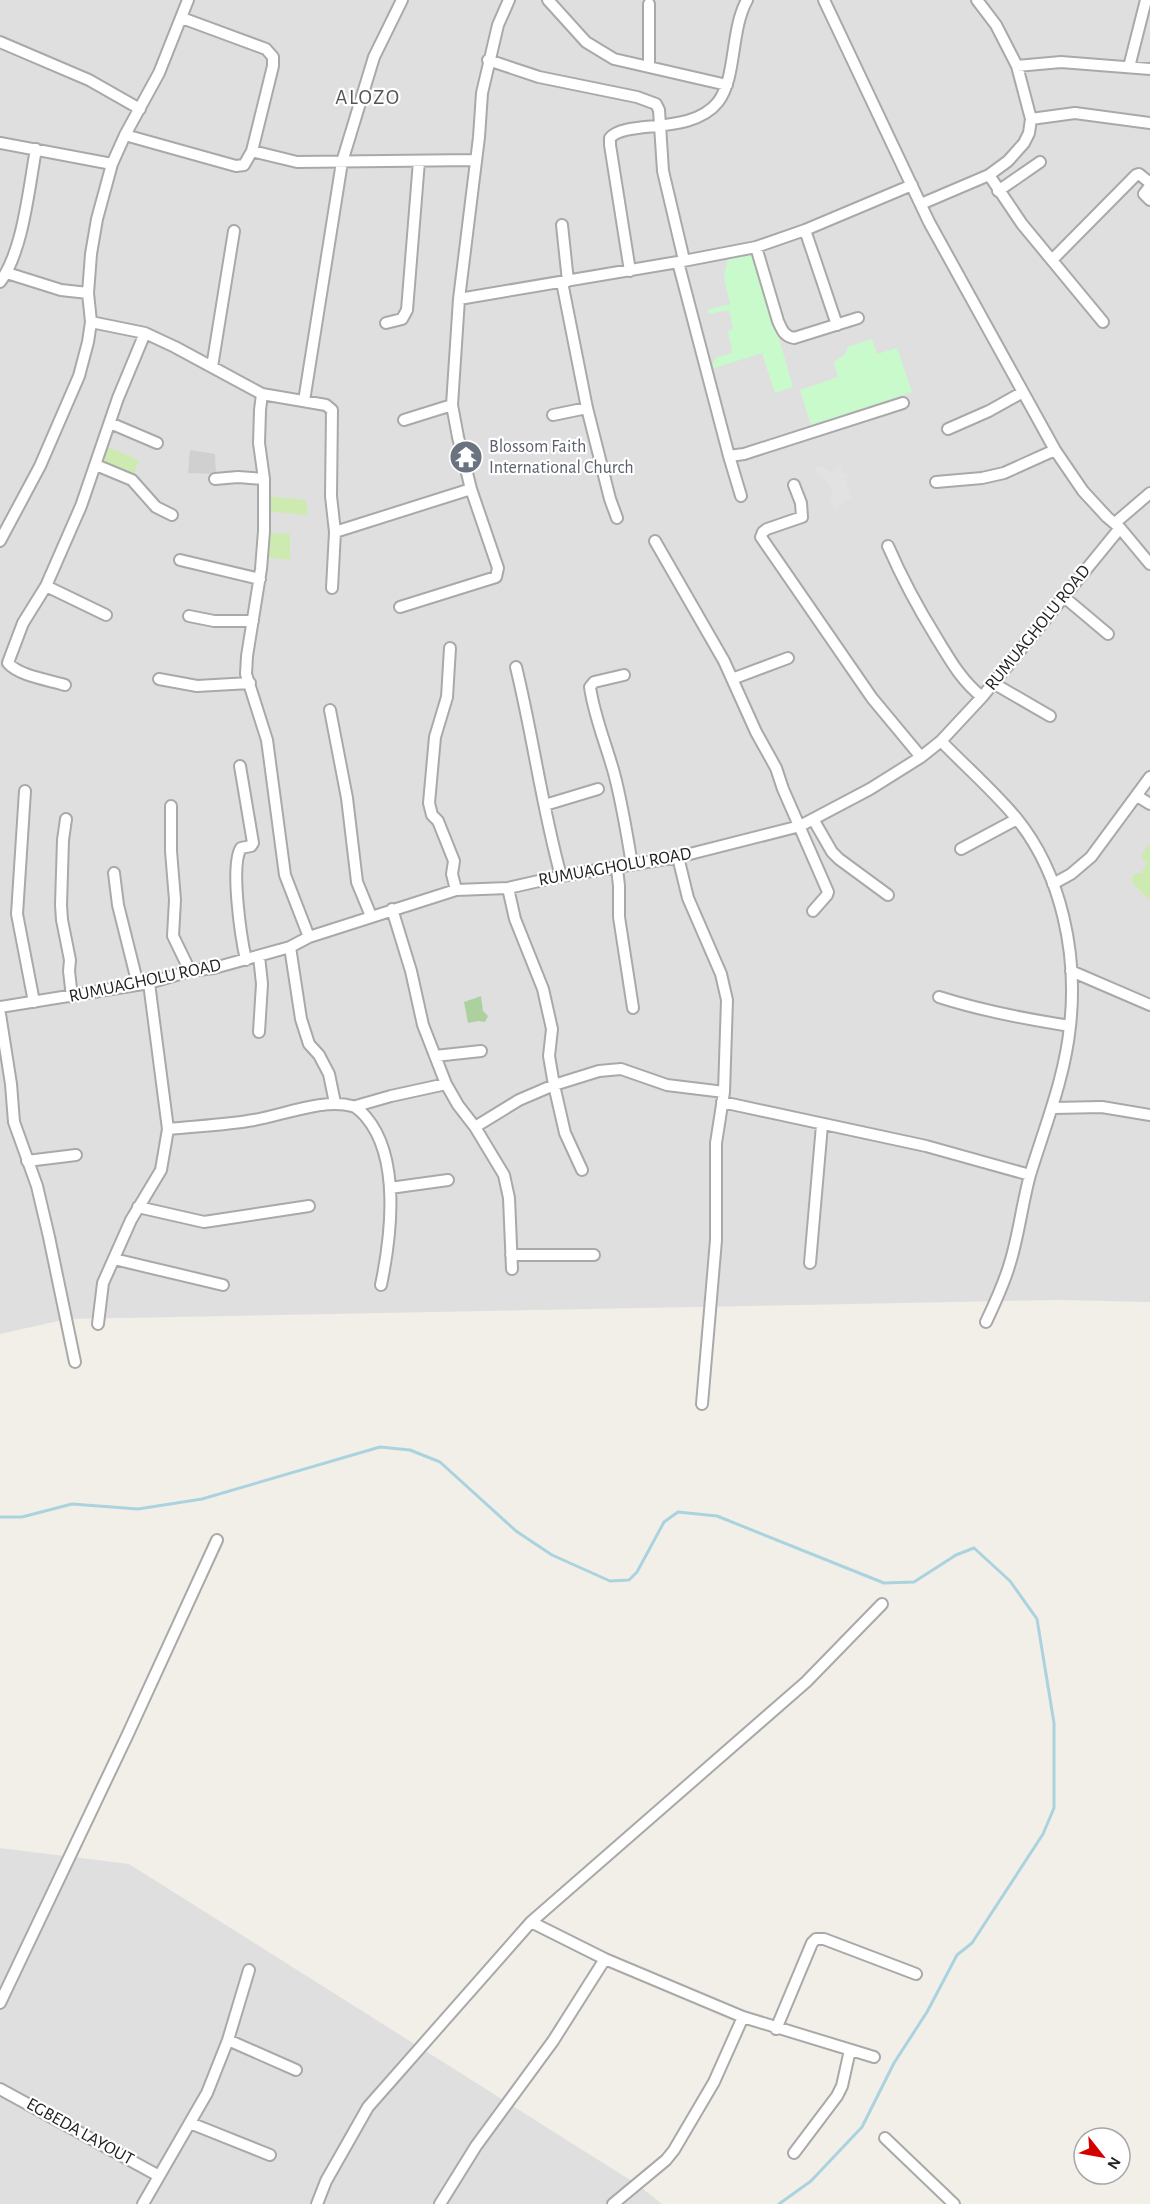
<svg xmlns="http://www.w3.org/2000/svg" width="1150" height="2204" font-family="'Alegreya Sans',sans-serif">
<rect width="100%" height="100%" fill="#f2efe9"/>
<path fill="#e0dfdf" d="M0,0H1150V1302L1059,1300L67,1319L0,1334Z
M0,1848L129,1864L638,2185L662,2204H0Z"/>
<path fill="#d0d0d0" d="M190,450L215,454L216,474L188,473Z"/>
<path fill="#cdebb0" d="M105,446L139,460L133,477L100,462Z
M268,496L306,500L308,515L265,511Z
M266,533L290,534V560L263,557Z
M1148,844L1150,845V900L1132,883L1133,874L1141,873L1147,863L1141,857Z"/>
<path fill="#add19e" d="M481,996L483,1011L488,1016L485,1022L479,1021L468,1023L464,1002Z"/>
<path fill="#c8facc" d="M754,252L793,387L775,393L762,353L711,369L715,358L732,353L728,331L733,329L729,310L708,314L707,310L730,304L724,278L728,257Z
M872,339L877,354L897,348L912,392L811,425L800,390L838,377L834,362L845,354L848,347Z"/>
<path fill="#e2e2e2" d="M840,465L843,473L848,475L846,479L851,498L836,509L829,499L833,496L829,484L813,469L822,466L831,472L836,470Z"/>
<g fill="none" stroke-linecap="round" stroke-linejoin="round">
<path stroke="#aad3df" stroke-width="3" d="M0,1517H22L72,1504L138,1509L202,1499L380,1447L410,1450L440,1462L516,1531L552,1555L610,1581L629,1580L637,1572L664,1522L678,1512L717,1516L884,1583L914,1582L956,1555L974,1548L1010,1581L1037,1619L1054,1723V1808L1043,1834L972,1943L957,1955L927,2012L894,2063L862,2127L811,2181L779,2204"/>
<defs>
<path id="minor" d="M548,0L586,42L614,59L727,85
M824,0L929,222L1055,450L1083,491L1107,517L1120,528L1150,564
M0,42L89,80L140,109
M488,60L539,77L637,97L656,104L659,110L663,171L684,260
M1017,66L1061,62L1150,69
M649,67V4
M1129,67L1146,0
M1031,119L1075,113L1150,123
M125,135L236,166L244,165L252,151L273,66V57L266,49L182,18
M0,143L112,164
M252,151L297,162L475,160
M989,175L1022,224L1103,322
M1150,186L1144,194L1150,200
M998,191L1040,162
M921,204L989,175L1008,161L1024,143L1029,133L1031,119L1017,66L996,25L977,0
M562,225L568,281
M805,230L837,325
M756,247L778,321C782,330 784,336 794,338L858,318
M1052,260L1136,175L1139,174L1150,183
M678,262L729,456L744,454L903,403
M630,271L610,145V138C626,119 691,136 718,102C737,77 730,31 747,0
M7,273L61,290L88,293
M0,282C23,252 29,187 36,149
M562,282L587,408L610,499L617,518
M459,299L678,262L756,247L805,230L912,185
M91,322L145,333L175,347L262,394L326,405L332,410L331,496L335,532L332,588
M386,323L402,319L407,310L419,161
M212,367L234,231
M262,394L260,410L259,443L264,479V531L261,569L247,656L246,674L267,740L285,875L309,937
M304,401L342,162L374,57L402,0
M553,415L587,408
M404,420L452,405
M110,423L157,443
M948,429L989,411L1023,392
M729,456L741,496
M96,465L132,480L156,507L172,515
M215,479L238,477L264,479
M936,482L982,478L1004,473L1055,450
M794,485L801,503L802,517L767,529L763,532L761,537L872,698L921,757
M1115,523L1150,493
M335,532L471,489
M0,541L40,466L79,376L88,342L91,322L88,293L91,254L97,219L112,164L125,135L159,73L188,0
M655,541L724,661L756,732L776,768L783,789L828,892L827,895L813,911
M888,546C902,578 918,608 936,637C950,660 961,680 982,697
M180,560L260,579
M46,586L106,615
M1064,597L1108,634
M400,607L496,577L498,568L471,489L458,437L452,405L459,299L479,137L482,93L498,25L509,0
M189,616L214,621H253
M450,648L447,697L435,737L429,803L432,815L438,821L454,861L452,874L456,890
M516,667C533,736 542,808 561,876
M624,675L594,682L590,687C594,716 606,744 614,773C622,803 627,834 632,865
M159,679L197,686L250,683
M732,679L788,658
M993,683L1050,716
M65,685C49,680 19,676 8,663L9,660L23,623L46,586L81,506L118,398L145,333
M330,710L347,798L357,882L371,916
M941,741C966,767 994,791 1017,819C1062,875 1078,955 1070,1026C1065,1077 1045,1126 1030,1175C1022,1204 1019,1234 1010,1263C1004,1284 995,1303 986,1322
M240,766L253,843L251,846L241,848C230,865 241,938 246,960
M25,791L17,914L34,1002
M1137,796L1150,804
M545,805L598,789
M171,806V851L175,900L173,936L190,971
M66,819L63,840L61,905L62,920L70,960L69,971L72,997
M813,819L832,852L839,859L888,895
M961,849L1017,819
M678,857L688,898L721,974L727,1000L724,1092L716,1143V1240L702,1404
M617,868L619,886V917L633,1008
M114,873L118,905L138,985
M1053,884L1071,874L1091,857L1150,777
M508,888L515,919L543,989L552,1029L549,1056L554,1085L565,1133L582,1170
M392,909L411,971L423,1025L446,1084L458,1105L475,1127L504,1175L509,1198L512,1269
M290,947L301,1019L309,1044L319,1055L329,1074L335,1103
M259,956L262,984L259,1032
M1071,971L1150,1005
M939,997C982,1011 1025,1019 1070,1026
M0,1007L149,983L190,971L214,968L290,947L309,937L456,890L508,888L561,876L678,857L800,826L870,789L921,757L941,741L982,697L1120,528
M0,1014L11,1084L14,1122L37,1186L49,1237L75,1362
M435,1056L481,1051
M722,1102L926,1146L1030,1175
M356,1106L391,1096L446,1084
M1053,1108L1102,1107L1150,1115
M475,1127L519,1100L554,1085L599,1071L621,1069L667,1085L724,1092
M168,1129C197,1126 226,1125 254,1120C283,1115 325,1098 352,1106C358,1107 362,1113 366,1117C401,1158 391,1237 381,1285
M27,1161L76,1155
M390,1188L448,1180
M138,1207L204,1222L309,1206
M511,1255H594
M114,1259L223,1285
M810,1263L822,1125
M98,1324L103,1283L131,1220L161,1170L168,1129L149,983
M531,1922L605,1959L743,2017L874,2057
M0,2003L127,1736L217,1540
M776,2029L812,1943L816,1939H824L916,1974
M228,2040L296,2070
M0,2089L159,2176
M190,2123L270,2155
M885,2138L954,2204
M794,2153L837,2096L842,2086L850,2050
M143,2204L207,2093L228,2040L249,1970
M317,2204L326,2181L368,2107L531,1922L806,1682L882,1604
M440,2204L476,2146L553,2041L605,1959
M613,2204L666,2160L674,2150L714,2082L743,2017"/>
</defs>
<use href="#minor" stroke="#a9a9a9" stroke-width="14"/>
<use href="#minor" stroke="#fff" stroke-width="10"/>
</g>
<defs>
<symbol id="temple-disc" viewBox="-11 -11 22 22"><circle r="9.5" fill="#6b7280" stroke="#fff"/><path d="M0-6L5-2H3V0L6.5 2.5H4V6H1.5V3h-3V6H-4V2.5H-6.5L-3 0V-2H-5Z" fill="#fff"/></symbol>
</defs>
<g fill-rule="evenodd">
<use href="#temple-disc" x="447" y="438" width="38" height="38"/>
</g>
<g text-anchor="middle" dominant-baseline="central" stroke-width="4.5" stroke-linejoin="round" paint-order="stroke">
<g font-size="18" fill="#5b616d" stroke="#fff" text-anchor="start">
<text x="489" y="447">Blossom Faith<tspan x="489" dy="21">International Church</tspan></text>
</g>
<g font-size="18" fill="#222" stroke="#fff">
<text transform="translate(1038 628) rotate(-51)">RUMUAGHOLU ROAD</text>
<text transform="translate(615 867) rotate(-10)">RUMUAGHOLU ROAD</text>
<text transform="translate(145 981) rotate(-12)">RUMUAGHOLU ROAD</text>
<text transform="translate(80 2132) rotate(29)">EGBEDA LAYOUT</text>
</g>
<g font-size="21" letter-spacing="1.5" fill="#555" stroke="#fff">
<text x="368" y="97">ALOZO</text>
</g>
</g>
<g transform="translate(1102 2156) rotate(121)"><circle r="28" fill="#ffffff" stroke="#a7a7a7" stroke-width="1.5"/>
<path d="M0-4.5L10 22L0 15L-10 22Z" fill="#d40000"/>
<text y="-9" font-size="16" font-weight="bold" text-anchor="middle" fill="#222222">N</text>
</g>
</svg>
